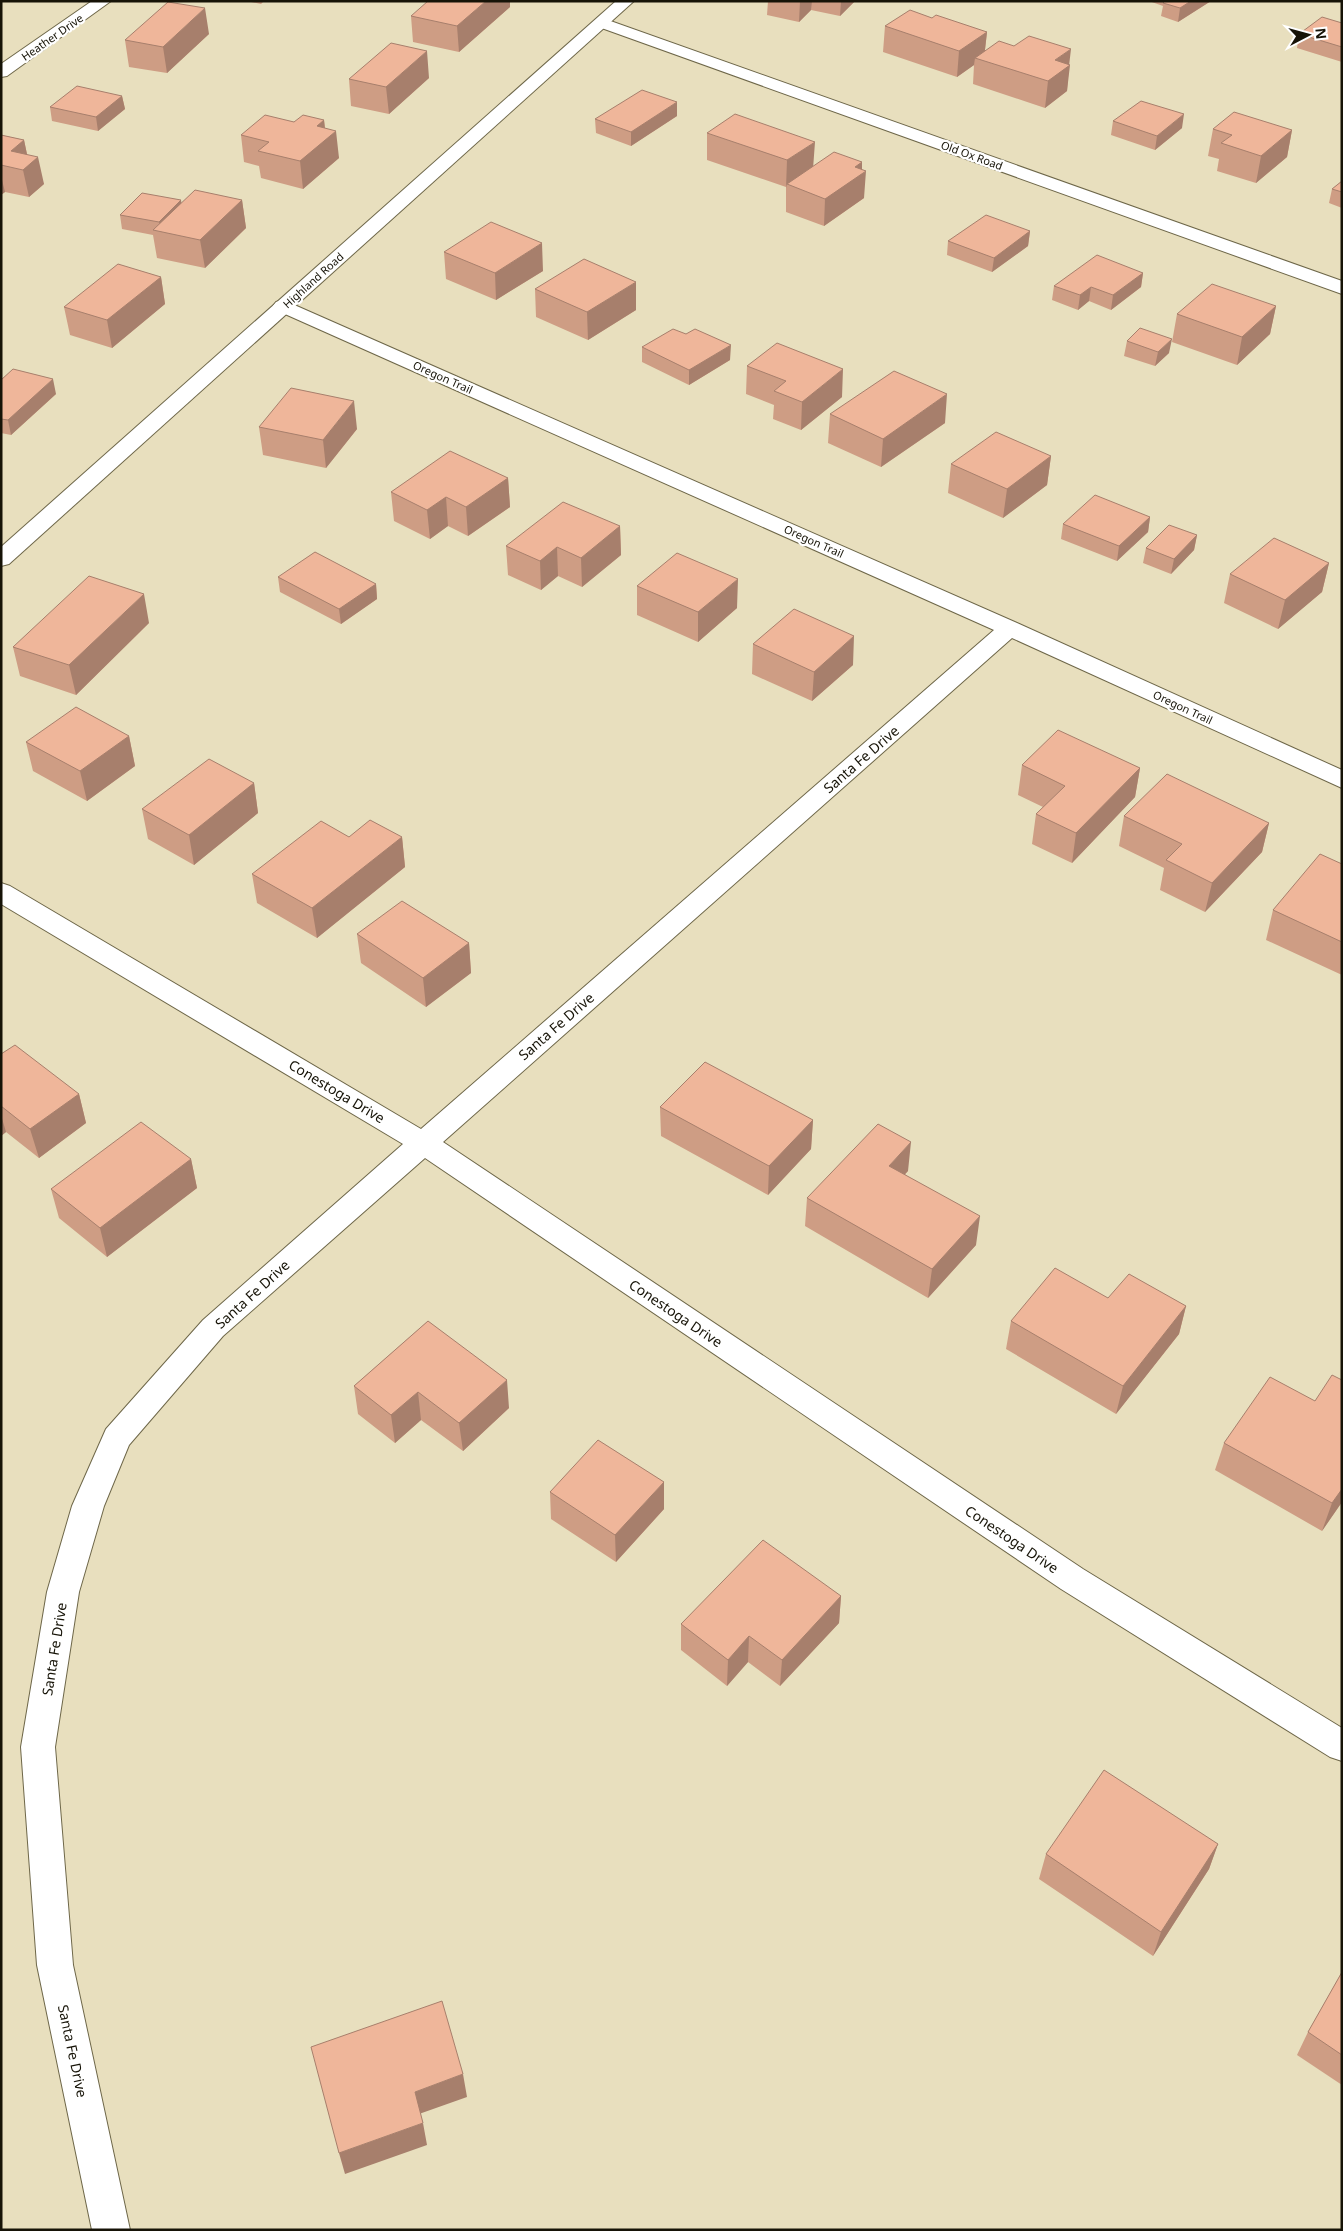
<svg xmlns="http://www.w3.org/2000/svg" width="1343" height="2231" font-family="'Noto Sans',sans-serif">
<rect width="100%" height="100%" fill="#e8dfbe"/>
<g fill="none" stroke-linecap="round" stroke-linejoin="round">
<defs>
<path id="minor" d="M92,1H111L7,76L1,77V64Z
M602,18L1342,281V294L596,26L594,23L596,20Z
M283,300L1017,623L1342,770V788L1012,638L443,1142L1083,1569L1342,1728V1761L1330,1757L1061,1589L425,1158L223,1336L129,1445L104,1506L79,1592L55,1747L73,1965L130,2230H92L37,1965L21,1747L47,1592L72,1506L106,1429L203,1320L403,1144L1,904V883L10,886L421,1129L994,630L276,310L273,306L276,302Z"/>
<path id="tertiary" d="M616,1H634L9,564L1,566V547Z"/>
</defs>
<use href="#minor" stroke="#6e6749" stroke-width="2"/>
<use href="#tertiary" stroke="#6e6749" stroke-width="2"/>
<use href="#minor" fill="#fff" fill-rule="evenodd"/>
<use href="#tertiary" fill="#fff" fill-rule="evenodd"/>
</g>
<path fill="#ce9d84" d="M246,1H264L261,4Z
M768,1H855L840,16L811,10L799,22L767,15Z
M1149,1H1211L1178,22L1161,16L1163,6Z
M510,7L459,52L413,42L411,16Z
M932,18L987,32L985,50L1069,64L1067,91L1045,108L973,84L974,65L957,77L883,52L885,26Z
M1342,23V62L1297,48L1299,34Z
M209,34L167,73L129,67L125,40Z
M429,78L389,114L351,106L349,79Z
M122,96L125,109L98,131L52,121L50,107Z
M677,116L631,146L596,133L595,119Z
M324,120L325,128L339,158L303,189L261,178L259,166L244,162L241,135L294,122Z
M1113,121L1182,128L1155,150L1111,135Z
M1213,129L1292,130L1287,157L1256,183L1217,171L1219,159L1208,156Z
M707,133L813,166L862,162V169L864,198L824,226L786,212V187L707,160Z
M1,135L24,140L27,154L44,184L29,197L5,192L1,195Z
M1342,181V208L1329,203L1332,189Z
M242,200L246,228L205,268L157,258L153,235L122,229L120,215L182,203Z
M1030,231L1028,246L992,272L947,255L948,241Z
M444,252L543,271L496,300L446,279Z
M1143,273L1141,287L1111,310L1089,301L1078,310L1052,300L1054,286Z
M161,277L165,304L112,348L70,335L64,307Z
M535,289L636,310L588,340L536,317Z
M1276,306L1270,334L1237,365L1172,342L1177,314Z
M1127,341L1169,353L1155,366L1124,356Z
M642,347L730,360L689,385L642,362Z
M747,366L842,397L801,430L773,419L774,405L746,394Z
M1,380L56,394L11,435L1,433Z
M830,414L945,423L881,467L828,443Z
M259,427L357,429L326,468L263,455Z
M1051,456L1047,485L1003,518L948,493L951,464Z
M508,478L510,507L468,536L448,526L430,539L394,521L391,492Z
M1150,517L1148,532L1117,561L1061,539L1063,524Z
M620,526L621,555L582,587L558,576L541,590L508,575L506,546Z
M1197,535L1194,550L1171,574L1143,563L1146,548Z
M1329,563L1322,592L1278,629L1224,603L1230,574Z
M278,577L376,584L377,599L341,624L280,592Z
M637,586L737,608L698,642L637,615Z
M149,623L76,695L20,676L13,647Z
M753,644L853,665L812,701L752,674Z
M129,736L135,766L87,801L33,771L26,742Z
M1022,765L1140,768L1135,797L1072,863L1032,844L1036,814L1043,807L1018,795Z
M254,783L258,813L194,865L148,839L142,809Z
M1124,816L1269,823L1262,852L1205,912L1160,890L1164,868L1119,846Z
M349,837H402L405,867L317,938L257,903L252,874Z
M1342,864V975L1266,940L1273,910Z
M357,934L469,943L471,973L426,1007L361,963Z
M1,1054L79,1094L86,1123L39,1158L6,1132L1,1136Z
M660,1107L813,1120L811,1149L768,1195L661,1136Z
M191,1159L197,1188L107,1257L59,1218L51,1189Z
M908,1171L905,1174L976,1245L928,1298L805,1226L807,1198Z
M1108,1298L1186,1306L1179,1334L1116,1414L1006,1349L1011,1321Z
M428,1321L509,1408L463,1451L421,1420L395,1443L358,1414L354,1386Z
M1342,1380V1502L1322,1531L1215,1470L1224,1443L1315,1401Z
M550,1492L664,1509L616,1562L551,1519Z
M841,1596L839,1623L780,1686L748,1662L727,1686L681,1650V1624Z
M1218,1844L1209,1869L1153,1956L1039,1879L1046,1854Z
M1342,1972V2085L1297,2055L1308,2032Z"/>
<path fill="#a77f6c" d="M486,1H510V7L459,52L457,26Z
M800,1H812L811,10L799,22Z
M841,1H855L840,16Z
M1191,1H1211L1178,22L1180,8Z
M205,8L209,34L167,73L163,47Z
M987,32L984,58H975L974,65L957,77L959,51Z
M1071,49L1069,66L1070,65L1067,91L1045,108L1048,81L1055,60Z
M427,51L429,78L389,114L386,87Z
M122,96L125,109L98,131L96,117Z
M677,102V116L631,146V132Z
M1184,114L1182,128L1155,150L1157,136Z
M324,120L326,139L336,131L339,158L303,189L300,161L317,126Z
M1292,130L1287,157L1256,183L1261,156Z
M24,140L29,164L38,157L44,184L29,197L23,170L11,151Z
M815,142L813,169L787,184L786,188L787,160Z
M862,162V174L866,171L864,198L824,226L825,199L855,167Z
M1,176L5,192L1,195Z
M181,200L183,214L161,232L159,222Z
M242,200L246,228L205,268L200,240Z
M1030,231L1028,246L992,272L994,258Z
M542,243L543,271L496,300L495,273Z
M1143,273L1141,287L1111,310L1113,295Z
M161,277L165,304L112,348L107,320Z
M636,282V310L588,340L587,312Z
M1091,287L1089,301L1078,310L1080,295Z
M1276,306L1270,334L1237,365L1242,337Z
M1172,339L1169,353L1155,366L1158,352Z
M731,345L730,360L689,385V370Z
M843,369L842,397L801,430L802,402Z
M53,379L56,394L11,435L8,420Z
M947,394L945,423L881,467L883,439Z
M354,401L357,429L326,468L323,440Z
M1051,456L1047,485L1003,518L1007,489Z
M508,478L510,507L468,536L466,507Z
M446,497L448,526L430,539L427,510Z
M1150,517L1148,532L1117,561L1119,546Z
M620,526L621,555L582,587L581,558Z
M1197,535L1194,550L1171,574L1174,559Z
M557,547L558,576L541,590L540,561Z
M1329,563L1322,592L1278,629L1285,600Z
M738,579L737,608L698,642V612Z
M376,584L377,599L341,624L339,609Z
M144,594L149,623L76,695L69,665Z
M854,636L853,665L812,701L814,672Z
M129,736L135,766L87,801L80,771Z
M1140,768L1135,797L1072,863L1076,833Z
M254,783L258,813L194,865L189,835Z
M1269,823L1262,852L1205,912L1212,883Z
M402,837L405,867L317,938L312,908Z
M469,943L471,973L426,1007L423,978Z
M79,1094L86,1123L39,1158L30,1129Z
M1,1115L6,1132L1,1136Z
M813,1120L811,1149L768,1195L769,1166Z
M911,1142L908,1171L886,1194L889,1166Z
M191,1159L197,1188L107,1257L100,1228Z
M980,1216L976,1245L928,1298L932,1269Z
M1186,1306L1179,1334L1116,1414L1123,1386Z
M507,1380L509,1408L463,1451L459,1423Z
M418,1392L421,1420L395,1443L391,1415Z
M664,1482V1509L616,1562L615,1535Z
M1342,1489V1502L1322,1531L1332,1503Z
M841,1596L839,1623L780,1686L782,1660Z
M749,1636L748,1662L727,1686L728,1660Z
M1218,1844L1209,1869L1153,1956L1161,1932Z
M463,2074L467,2097L419,2114L415,2092Z
M423,2123L427,2145L345,2174L339,2153Z"/>
<path fill="#efb69a" stroke="#a77f6c" d="M428,1H486L457,26L411,16Z
M1165,1H1191L1180,8L1163,3Z
M168,2L205,8L163,47L125,40Z
M910,10L932,18L936,15L987,32L959,51L885,26Z
M1322,17L1342,23V47L1299,34Z
M1029,36L1071,49L1055,60L1070,65L1048,81L975,58L999,41L1014,46Z
M391,43L427,51L386,87L349,79Z
M77,86L122,96L96,117L50,107Z
M642,90L677,102L631,132L595,119Z
M1141,101L1184,114L1157,136L1113,121Z
M1234,112L1292,130L1261,156L1221,143L1232,135L1213,129Z
M735,114L815,142L787,160L707,133Z
M265,115L294,122L303,115L324,120L317,126L336,131L300,161L258,151L269,142L241,135Z
M1,135L24,140L11,151L38,157L23,170L1,165Z
M834,152L862,162L855,167L866,171L825,199L787,184Z
M1342,181V192L1332,189Z
M195,190L242,200L200,240L153,230Z
M142,193L181,200L159,222L120,215Z
M986,215L1030,231L994,258L948,241Z
M491,222L542,243L495,273L444,252Z
M1097,255L1143,273L1113,295L1091,287L1080,295L1054,286Z
M584,259L636,282L587,312L535,289Z
M118,264L161,277L107,320L64,307Z
M1212,284L1276,306L1242,337L1177,314Z
M1140,328L1172,339L1158,352L1127,341Z
M673,329L686,334L695,329L731,345L689,370L642,347Z
M777,343L843,369L802,402L774,391L786,381L747,366Z
M13,369L53,379L8,420L1,419V380Z
M894,371L947,394L883,439L830,414Z
M291,388L354,401L323,440L259,427Z
M996,432L1051,456L1007,489L951,464Z
M450,451L508,478L466,507L446,497L427,510L391,492Z
M1095,495L1150,517L1119,546L1063,524Z
M563,502L620,526L581,558L557,547L540,561L506,546Z
M1169,525L1197,535L1174,559L1146,548Z
M1274,538L1329,563L1285,600L1230,574Z
M315,552L376,584L339,609L278,577Z
M677,553L738,579L698,612L637,586Z
M89,576L144,594L69,665L13,647Z
M794,609L854,636L814,672L753,644Z
M76,707L129,736L80,771L26,742Z
M1058,730L1140,768L1076,833L1036,814L1065,786L1022,765Z
M209,759L254,783L189,835L142,809Z
M1167,774L1269,823L1212,883L1166,860L1182,844L1124,816Z
M370,820L402,837L312,908L252,874L321,821L349,837Z
M1320,854L1342,864V942L1273,910Z
M402,901L469,943L423,978L357,934Z
M15,1045L79,1094L30,1129L1,1106V1054Z
M705,1062L813,1120L769,1166L660,1107Z
M141,1122L191,1159L100,1228L51,1189Z
M878,1124L911,1142L889,1166L980,1216L932,1269L807,1198Z
M1055,1268L1108,1298L1129,1274L1186,1306L1123,1386L1011,1321Z
M428,1321L507,1380L459,1423L418,1392L391,1415L354,1386Z
M1332,1375L1342,1380V1489L1332,1503L1224,1443L1270,1377L1315,1401Z
M598,1440L664,1482L615,1535L550,1492Z
M763,1540L841,1596L782,1660L749,1636L728,1660L681,1624Z
M1104,1770L1218,1844L1161,1932L1046,1854Z
M1342,1972V2055L1308,2032Z
M442,2001L463,2074L415,2092L423,2123L339,2153L311,2047Z"/>
<g text-anchor="middle" dominant-baseline="central" stroke-width="4.5" stroke-linejoin="round" paint-order="stroke">
<g font-size="11" fill="#161307" stroke="#fff">
<text transform="translate(52 37) rotate(-35)">Heather Drive</text>
<text transform="translate(972 155) rotate(20)">Old Ox Road</text>
<text transform="translate(313 280) rotate(-42)">Highland Road</text>
<text transform="translate(443 377) rotate(24)">Oregon Trail</text>
<text transform="translate(814 541) rotate(24)">Oregon Trail</text>
<text transform="translate(1183 707) rotate(25)">Oregon Trail</text>
</g>
<g font-size="14" fill="#161307" stroke="#fff">
<text transform="translate(861 759) rotate(-41)">Santa Fe Drive</text>
<text transform="translate(556 1026) rotate(-41)">Santa Fe Drive</text>
<text transform="translate(337 1091) rotate(31)">Conestoga Drive</text>
<text transform="translate(252 1294) rotate(-42)">Santa Fe Drive</text>
<text transform="translate(676 1313) rotate(34)">Conestoga Drive</text>
<text transform="translate(1012 1539) rotate(34)">Conestoga Drive</text>
<text transform="translate(54 1649) rotate(-81)">Santa Fe Drive</text>
<text transform="translate(73 2051) rotate(78)">Santa Fe Drive</text>
</g>
</g>
<rect width="1343" height="2231" fill="none" stroke="#161307" stroke-width="5"/>
<g transform="translate(1308 35) rotate(84)" stroke="#ffffff" stroke-width="4" paint-order="stroke">
<path d="M0-4L9 19L0 12L-9 19Z" fill="#161307"/>
<text y="-8" font-size="14" font-weight="bold" text-anchor="middle" fill="#161307">N</text>
</g>
</svg>
